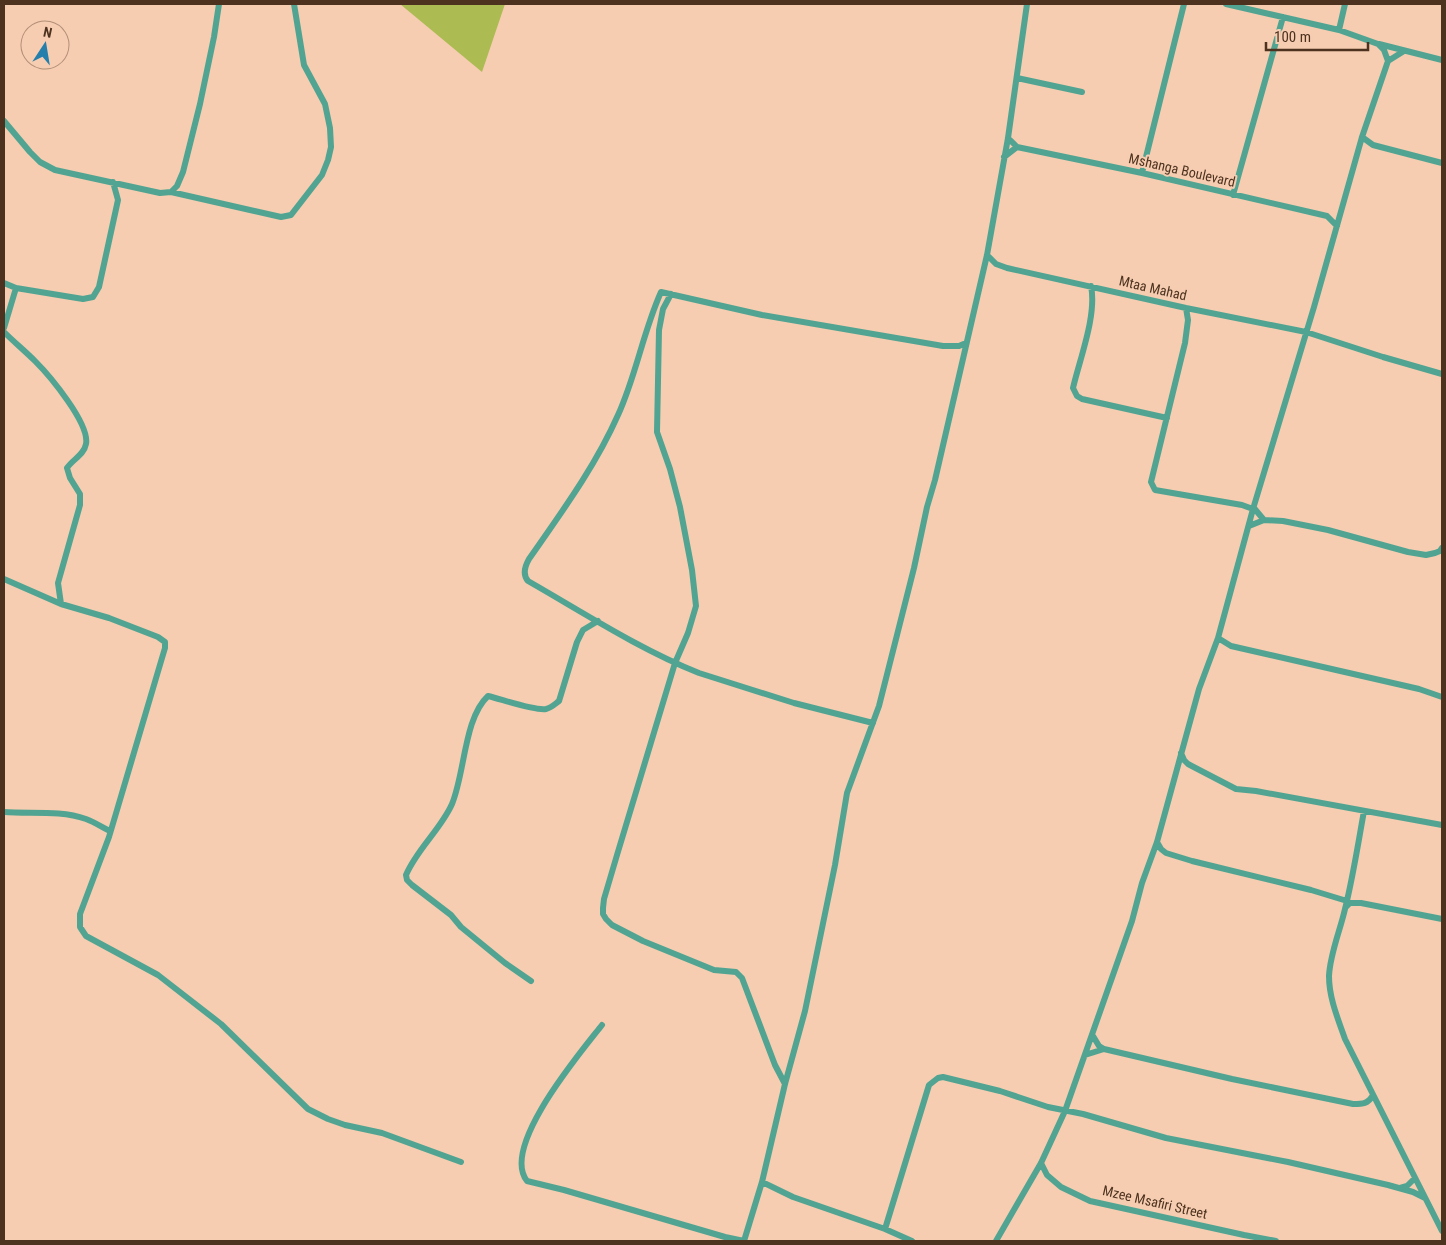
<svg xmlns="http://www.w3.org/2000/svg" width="1446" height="1245" font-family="'Roboto Condensed',sans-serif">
<rect width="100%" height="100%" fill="#f6cdb1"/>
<path fill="#acbb52" d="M400,4H505L482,72Z"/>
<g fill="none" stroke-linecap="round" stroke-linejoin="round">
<path stroke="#51a491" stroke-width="6" d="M1339,30L1345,4
M1379,44L1442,60
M1388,61L1404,51
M1017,78L1082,92
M4,121L30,152L40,162L55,170L160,193L171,192L177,186L183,172L200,104L214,37L219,4
M1362,137L1373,145L1442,163
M1008,138L1017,147L1142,173L1327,216L1337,226
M1004,157L1017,147
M1142,173L1184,4
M171,192L281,217L291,215L322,175L328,160L331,147L330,128L325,104L304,65L294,4
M1233,195L1283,17
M987,255L996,264L1007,268L1186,308L1306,332L1383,357L1442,374
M4,283L16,288L83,299L93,297L99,287L118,200L113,182
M1091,286C1097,315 1080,358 1073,388L1077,396L1082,399L1167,418
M671,294L663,309L659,330L657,432L670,469L680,507L692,570L696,606L688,633L675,663L617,855L604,899L603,908V914L606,919L612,925L643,941L714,970L736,972L742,978L775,1065L785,1084
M1186,308L1188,320L1185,343L1151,482L1155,490L1242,505L1253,509
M4,328L16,288
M4,332C14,342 25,351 35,361C50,376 90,424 86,444C84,455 73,459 67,468L70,478L80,494V505L58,583L61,604
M1254,508L1264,520
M1249,526L1264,520L1283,521L1328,530L1408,552L1426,555L1435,553L1440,551L1442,548
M4,579L61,604L109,618L158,637L165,642V648L162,658L109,837L80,914V927L86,936L158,975L221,1024L308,1109L328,1119L345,1125L382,1133L461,1162
M1218,638L1231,646L1419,689L1442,697
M873,723L794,703L699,673C639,649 584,613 528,581C522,574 525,566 529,559C561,513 595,467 618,415C636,376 643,332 661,292L762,315L943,346H959L966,343
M1181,753L1184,760L1188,764L1236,789L1256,791L1442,825
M1364,811C1358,844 1353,877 1345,909C1340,931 1330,954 1329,976C1329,998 1338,1019 1345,1039L1442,1231
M4,812C31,814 60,810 86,819C94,822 102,827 110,831
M1157,842L1161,849L1166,853L1192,861L1311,890L1347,901
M1346,907L1350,903H1361L1442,919
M531,981L505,963L461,927L451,915L412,885L407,880L406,875C417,849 441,829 452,804C465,773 464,718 488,696C501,699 534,711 546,709C551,708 555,704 559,701L577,642L583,630L598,621
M602,1025C581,1052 500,1147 527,1181L564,1190L725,1237L744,1241
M1093,1036L1099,1046L1104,1049L1232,1079L1353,1104C1363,1104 1368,1104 1373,1095
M1085,1055L1104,1049
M1041,1163L1047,1175L1061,1187L1090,1201L1244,1235L1276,1241
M762,1182L793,1197L885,1229L912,1241
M1400,1188L1407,1186L1415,1178
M885,1229L929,1085L938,1078L943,1077L1000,1091L1048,1107L1083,1114L1166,1138L1288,1162L1388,1185L1413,1192L1425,1198
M744,1241L762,1182L785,1084L805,1011L835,865L847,793L879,706L914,568L927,507L935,480L987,255L1008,138L1027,4
M996,1241L1041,1163L1065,1111L1132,921L1142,883L1157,842L1199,689L1218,638L1253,509L1314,307L1362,137L1388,61L1384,50L1378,44L1339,30L1226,4"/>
</g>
<g text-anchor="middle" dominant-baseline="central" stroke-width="4" stroke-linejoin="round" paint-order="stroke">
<g font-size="14" fill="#4d321f" stroke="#f6cdb1">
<text transform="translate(1182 170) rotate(13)">Mshanga Boulevard</text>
<text transform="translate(1153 288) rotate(13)">Mtaa Mahad</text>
<text transform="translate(1155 1202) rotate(13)">Mzee Msafiri Street</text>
</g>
</g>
<rect width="1446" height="1245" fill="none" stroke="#4d321f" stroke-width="10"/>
<g transform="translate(45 45) rotate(12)"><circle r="24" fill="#f6cdb1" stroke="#b28f77"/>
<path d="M0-4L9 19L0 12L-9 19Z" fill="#257fad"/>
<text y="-8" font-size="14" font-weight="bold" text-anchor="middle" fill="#4d321f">N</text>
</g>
<path d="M1266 42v8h102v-8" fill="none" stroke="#4d321f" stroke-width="2.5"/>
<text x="1274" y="42" font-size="15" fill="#4d321f" stroke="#f6cdb1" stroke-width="4" paint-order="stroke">100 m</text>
</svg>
